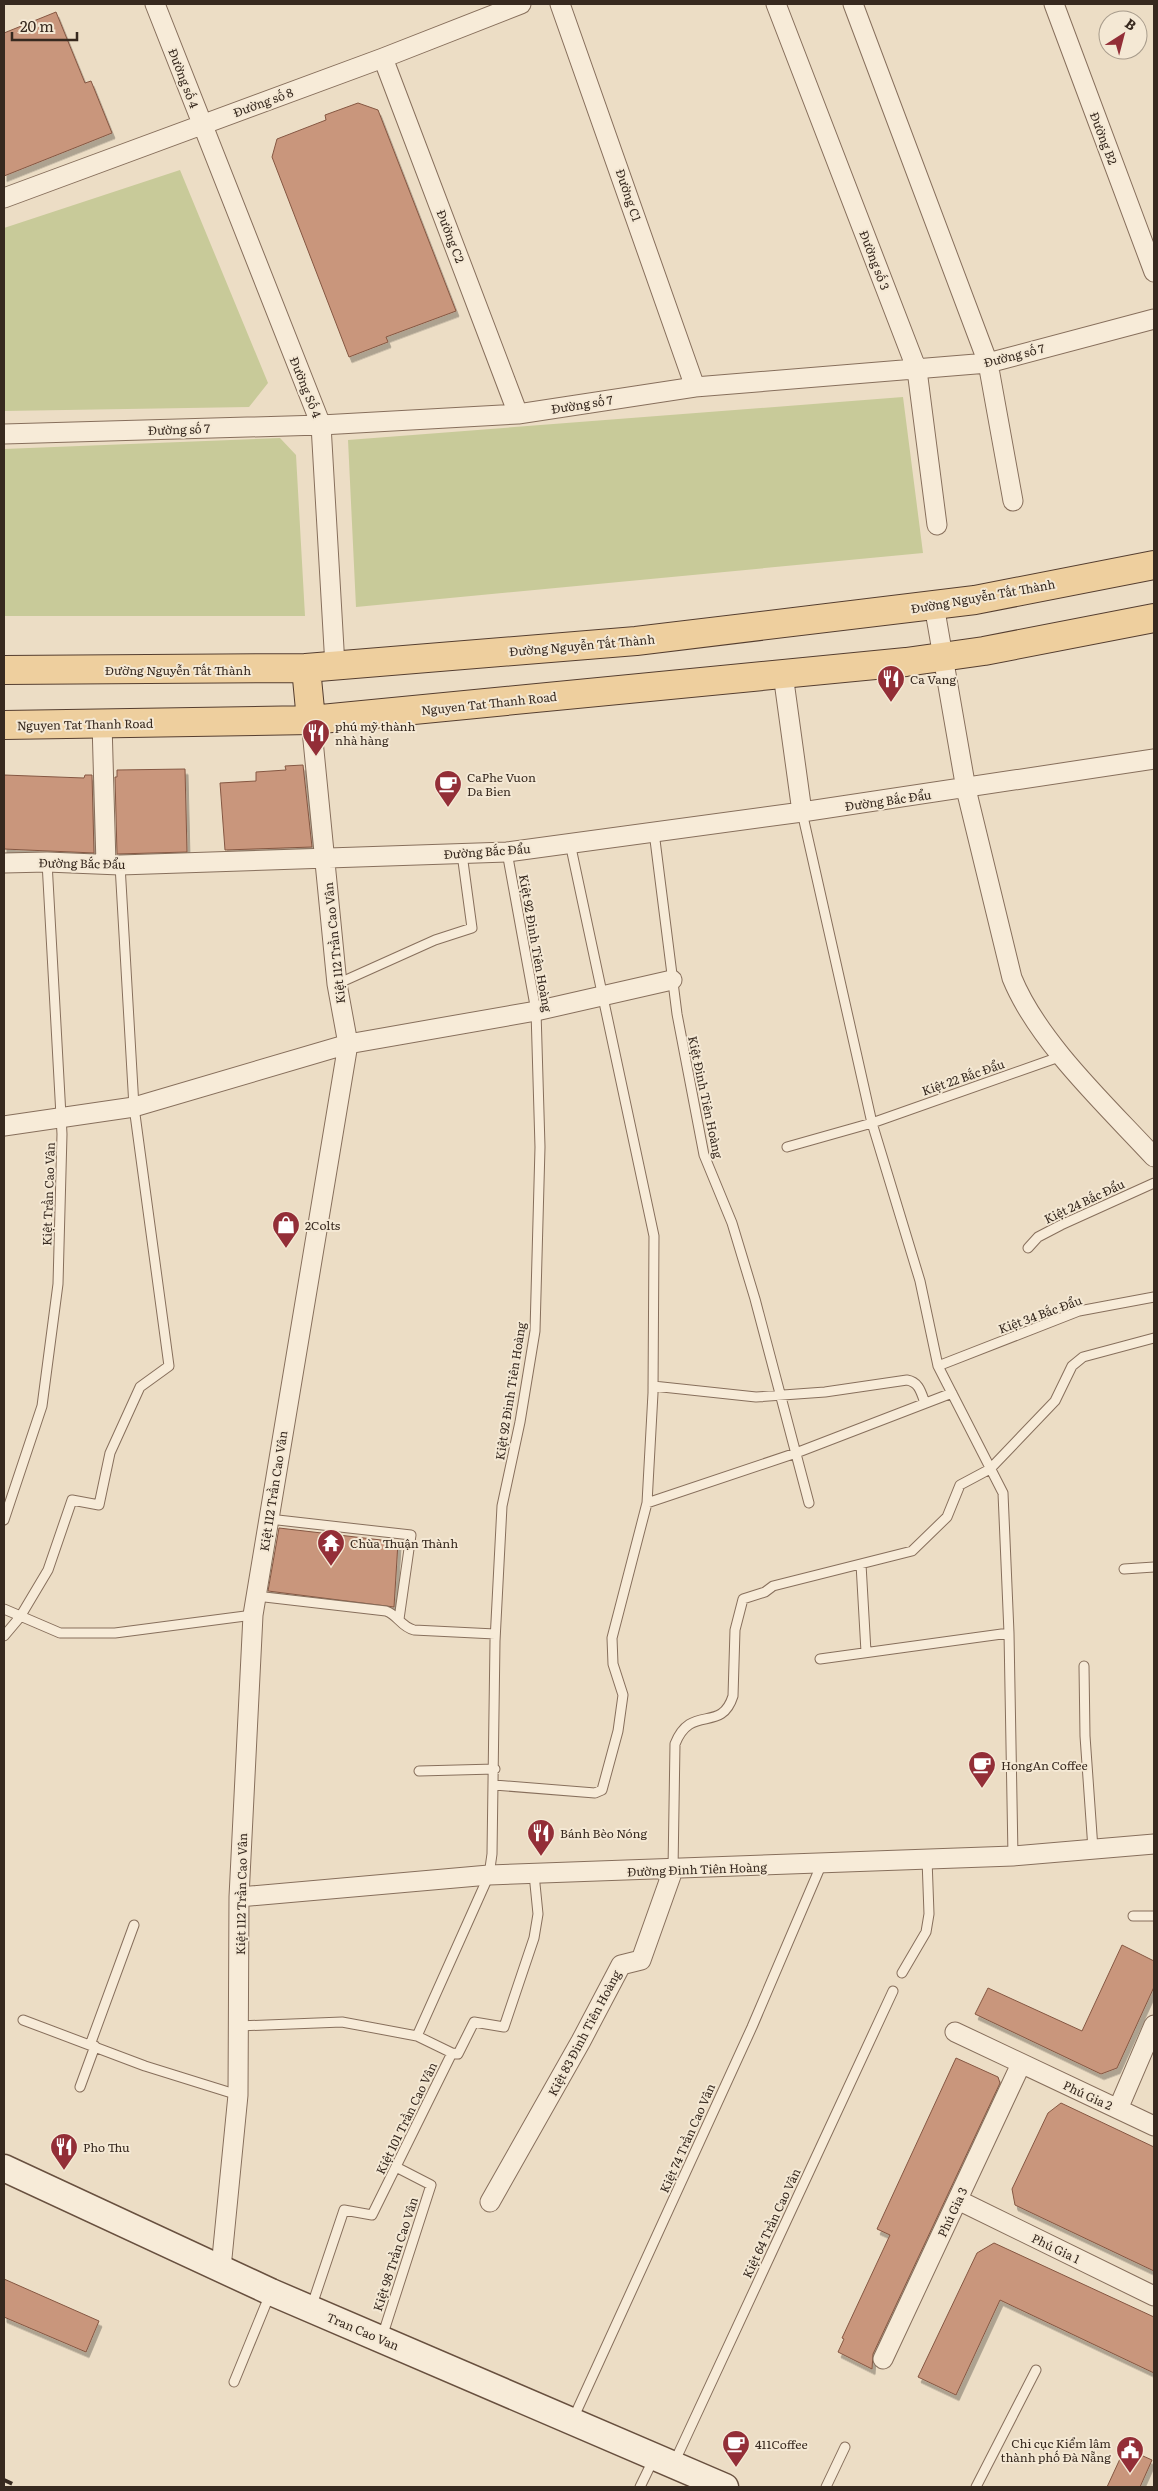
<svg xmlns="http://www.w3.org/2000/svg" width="1158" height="2491" font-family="Literata,serif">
<defs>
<filter id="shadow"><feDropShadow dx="3" dy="5.5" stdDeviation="0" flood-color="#0004"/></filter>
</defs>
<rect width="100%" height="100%" fill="#ecddc5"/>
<path fill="#c8ca99" d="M180,170L268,383L249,407L4,411V228Z
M903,397L923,553L356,607L348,440Z
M280,438L296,455L305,616H4V449Z"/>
<path fill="#c9967c" stroke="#855742" filter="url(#shadow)" d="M56,12L85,83L91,81L112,133L4,176V33Z
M358,103L378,110L456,311L386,337L388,342L349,357L272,157L277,139L326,120L325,115Z
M303,765L312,847L225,850L220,783L256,781V772L286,770L285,766Z
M185,769L187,852L117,854L115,777H117V770Z
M4,775L84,778L85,775H92L94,853L4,849Z
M279,1528L398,1542L394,1607L268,1591Z
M1122,1945L1154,1961V1987L1117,2068L1101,2074L975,2014L988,1988L1082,2031Z
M956,2058L998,2077L1000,2083L873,2354L872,2369L838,2352L844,2339L842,2338L890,2235L877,2229Z
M1061,2103L1154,2147V2271L1015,2205L1012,2189L1048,2113Z
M994,2243L1154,2317V2373L1000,2300L956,2395L918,2377L977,2253Z
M4,2279L99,2321L86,2352L4,2317Z
M1125,2448L1152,2460L1140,2487H1107Z"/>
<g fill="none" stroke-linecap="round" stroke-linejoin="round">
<defs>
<path id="service" d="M802,812L872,1123L920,1281L938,1366L1003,1493L1009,1633L1013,1856
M654,832L677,1014L704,1155L732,1223L755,1299L809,1503
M337,984L435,940L472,928L462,854
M787,1147L872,1123L1062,1056
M1028,1248L1038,1237L1061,1225L1154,1183
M938,1366L1079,1311L1154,1297
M653,1386L756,1397L825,1392L907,1380C919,1382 921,1392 925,1403
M647,1503L796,1453L952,1393
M269,1519L411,1535L399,1619
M4,1520L42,1406L58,1284L62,1134L47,862
M861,1564L866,1652
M1124,1569L1154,1567
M256,1596L386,1611C398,1615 401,1627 414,1630L495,1634
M4,1609L60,1633H115L253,1615
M4,1636L20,1617L48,1570L72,1500L99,1505L110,1453L140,1387L169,1366L134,1107L120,865
M820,1659L1009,1633
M1084,1666L1085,1736L1093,1849
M419,1771L495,1769
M494,1785L595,1793L602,1790L618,1731L623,1695L613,1664L612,1638L647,1503L653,1393L654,1236L570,843
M673,1870L675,1744C691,1703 721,1734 733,1696L735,1630L743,1599L765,1592L773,1586L912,1551L947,1517L960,1485L990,1469L1055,1401L1072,1366L1083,1357L1154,1338
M1133,1916H1154
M902,1973L926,1932L929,1914L927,1859
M23,2020L145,2066L238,2095
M239,2026L342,2022L417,2036
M90,2045L134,1925
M452,2053L458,2054L474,2022L504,2027L534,1938L538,1914L534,1874
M80,2087L95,2046
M311,2308L344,2210L372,2215L452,2053L417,2036L489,1875L492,1854L495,1641L502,1506L520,1422L535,1331L540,1147L536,1011L507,852
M382,2337L431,2185L396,2167
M234,2382L270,2294
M573,2419L752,2027L822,1863
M674,2463L893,1991
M640,2487L654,2458
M826,2487L845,2447
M976,2487L1036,2370"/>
<path id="minor" d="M155,4L321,425L335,666
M560,4L695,387
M776,4L917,370L937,525
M853,4L988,363L1013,501
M1054,4L1154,272
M383,58L518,414
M4,198L383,58L521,4
M4,434L321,425L518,414L695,387L988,363L1154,319
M934,605L966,789L1012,978C1038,1042 1107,1106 1154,1157
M783,674L802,812
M102,723L106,864
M4,863L47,862L120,865L507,852L802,812L1154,759
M4,1126L134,1107L348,1044L536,1011L672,980
M239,1897L489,1875L1013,1856L1154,1844
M955,2032L1154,2126
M1118,2109L1154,2025
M958,2200L1154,2296
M490,2202L581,2041L621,1965L641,1960L673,1870
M221,2268L238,2095L239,1897L253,1615L348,1044L337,984L311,720
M883,2359L1021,2064"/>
<path id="secondary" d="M4,2168L271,2292L725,2487"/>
<path id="primary" d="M306,668L311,720
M4,670L306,668L636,641L975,600L1154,565
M4,725L311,720L906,662L984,651L1154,618"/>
</defs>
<use href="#service" stroke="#876f5c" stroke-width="11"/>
<use href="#minor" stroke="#876f5c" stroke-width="21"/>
<use href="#secondary" stroke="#68503f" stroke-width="29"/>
<use href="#primary" stroke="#553e30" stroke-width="30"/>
<use href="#service" stroke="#f7ebd8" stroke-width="9"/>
<use href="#minor" stroke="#f7ebd8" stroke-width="19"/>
<use href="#secondary" stroke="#f7ebd8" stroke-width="26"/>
<use href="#primary" stroke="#eecf9e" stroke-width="28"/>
<path stroke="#37291f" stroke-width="4" stroke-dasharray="9 9" stroke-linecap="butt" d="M4,2480L19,2487"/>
</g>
<defs>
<symbol id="restaurant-pin" viewBox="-11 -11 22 30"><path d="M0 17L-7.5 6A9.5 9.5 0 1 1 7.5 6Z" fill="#932e37" stroke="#f4e8d4"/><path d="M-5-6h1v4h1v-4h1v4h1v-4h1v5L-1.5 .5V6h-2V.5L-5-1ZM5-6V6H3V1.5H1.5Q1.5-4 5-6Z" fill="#fff"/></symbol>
<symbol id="cafe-pin" viewBox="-11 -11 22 30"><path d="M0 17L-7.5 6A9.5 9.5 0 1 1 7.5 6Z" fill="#932e37" stroke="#f4e8d4"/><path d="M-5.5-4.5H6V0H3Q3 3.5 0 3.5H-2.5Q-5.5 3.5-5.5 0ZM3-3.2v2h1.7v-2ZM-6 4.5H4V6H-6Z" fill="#fff"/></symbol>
<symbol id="shop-pin" viewBox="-11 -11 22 30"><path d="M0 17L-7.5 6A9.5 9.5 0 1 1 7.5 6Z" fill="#932e37" stroke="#f4e8d4"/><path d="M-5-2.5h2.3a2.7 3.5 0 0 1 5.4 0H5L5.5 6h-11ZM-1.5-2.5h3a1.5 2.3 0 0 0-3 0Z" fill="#fff"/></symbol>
<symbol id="temple-pin" viewBox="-11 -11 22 30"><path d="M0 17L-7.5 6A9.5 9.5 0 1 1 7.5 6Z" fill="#932e37" stroke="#f4e8d4"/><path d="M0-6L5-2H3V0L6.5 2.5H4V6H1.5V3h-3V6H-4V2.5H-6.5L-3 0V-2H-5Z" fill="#fff"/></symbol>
<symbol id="civic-pin" viewBox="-11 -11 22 30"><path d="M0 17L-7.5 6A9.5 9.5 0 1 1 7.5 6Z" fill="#932e37" stroke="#f4e8d4"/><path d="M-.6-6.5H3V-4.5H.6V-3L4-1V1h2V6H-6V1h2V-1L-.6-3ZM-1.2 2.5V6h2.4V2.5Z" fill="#fff"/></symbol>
</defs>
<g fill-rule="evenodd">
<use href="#restaurant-pin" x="875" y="663" width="32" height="43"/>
<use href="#restaurant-pin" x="300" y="717" width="32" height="43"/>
<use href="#cafe-pin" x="432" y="768" width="32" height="43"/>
<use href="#shop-pin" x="270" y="1209" width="32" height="43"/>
<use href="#temple-pin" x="315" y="1527" width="32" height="43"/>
<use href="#cafe-pin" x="966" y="1749" width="32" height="43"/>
<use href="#restaurant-pin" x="525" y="1817" width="32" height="43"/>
<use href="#restaurant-pin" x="48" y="2131" width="32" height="43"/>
<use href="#cafe-pin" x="720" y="2428" width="32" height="43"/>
<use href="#civic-pin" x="1114" y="2434" width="32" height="43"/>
</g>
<g text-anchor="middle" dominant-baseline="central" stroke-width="4" stroke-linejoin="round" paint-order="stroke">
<g font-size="12" fill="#37291f" stroke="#f4e8d4">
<text transform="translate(184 78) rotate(69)">Đường số 4</text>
<text transform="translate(263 102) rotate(-20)">Đường số 8</text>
<text transform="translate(1104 138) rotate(69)">Đường B2</text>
<text transform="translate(629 195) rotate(71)">Đường C1</text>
<text transform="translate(451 236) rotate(69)">Đường C2</text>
<text transform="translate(875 260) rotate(69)">Đường số 3</text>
<text transform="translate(1014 355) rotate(-14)">Đường số 7</text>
<text transform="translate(306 387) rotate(68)">Đường Số 4</text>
<text transform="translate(582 404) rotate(-9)">Đường số 7</text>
<text transform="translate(179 429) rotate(-2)">Đường số 7</text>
<text transform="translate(983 596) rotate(-10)">Đường Nguyễn Tất Thành</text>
<text transform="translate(582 645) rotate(-5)">Đường Nguyễn Tất Thành</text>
<text x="178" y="670">Đường Nguyễn Tất Thành</text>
<text transform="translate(489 703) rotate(-6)">Nguyen Tat Thanh Road</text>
<text transform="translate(85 724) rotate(-1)">Nguyen Tat Thanh Road</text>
<text transform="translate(888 800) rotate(-8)">Đường Bắc Đẩu</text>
<text transform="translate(487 851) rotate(-4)">Đường Bắc Đẩu</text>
<text transform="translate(82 863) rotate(1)">Đường Bắc Đẩu</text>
<text transform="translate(334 943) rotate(-96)">Kiệt 112 Trần Cao Vân</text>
<text transform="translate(536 943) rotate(80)">Kiệt 92 Đinh Tiên Hoàng</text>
<text transform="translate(963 1077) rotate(-19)">Kiệt 22 Bắc Đẩu</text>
<text transform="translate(706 1097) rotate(78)">Kiệt Đinh Tiên Hoàng</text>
<text transform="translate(48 1194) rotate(-88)">Kiệt Trần Cao Vân</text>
<text transform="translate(1084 1201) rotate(-25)">Kiệt 24 Bắc Đẩu</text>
<text transform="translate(1040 1314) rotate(-20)">Kiệt 34 Bắc Đẩu</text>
<text transform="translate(510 1391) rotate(-81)">Kiệt 92 Đinh Tiên Hoàng</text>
<text transform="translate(273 1491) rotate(-81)">Kiệt 112 Trần Cao Vân</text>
<text transform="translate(697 1869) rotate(-2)">Đường Đinh Tiên Hoàng</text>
<text transform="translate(241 1894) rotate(-89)">Kiệt 112 Trần Cao Vân</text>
<text transform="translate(584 2033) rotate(-62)">Kiệt 83 Đinh Tiên Hoàng</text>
<text transform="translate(1088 2095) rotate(25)">Phú Gia 2</text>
<text transform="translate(406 2118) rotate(-64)">Kiệt 101 Trần Cao Vân</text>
<text transform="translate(687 2138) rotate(-66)">Kiệt 74 Trần Cao Vân</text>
<text transform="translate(952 2212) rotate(-65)">Phú Gia 3</text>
<text transform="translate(771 2223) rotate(-65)">Kiệt 64 Trần Cao Vân</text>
<text transform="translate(1056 2248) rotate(26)">Phú Gia 1</text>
<text transform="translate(395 2254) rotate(-72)">Kiệt 98 Trần Cao Vân</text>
<text transform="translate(363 2331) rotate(23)">Tran Cao Van</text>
</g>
<g font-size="12" fill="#37291f" stroke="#f4e8d4" text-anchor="start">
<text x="910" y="679">Ca Vang</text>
<text x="335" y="726">phú mỹ thành<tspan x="335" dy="14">nhà hàng</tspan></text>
<text x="467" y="777">CaPhe Vuon<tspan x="467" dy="14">Da Bien</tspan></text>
<text x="305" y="1225">2Colts</text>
<text x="350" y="1543">Chùa Thuận Thành</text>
<text x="1001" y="1765">HongAn Coffee</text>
<text x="560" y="1833">Bánh Bèo Nóng</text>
<text x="83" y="2147">Pho Thu</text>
<text x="1111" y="2443" text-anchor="end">Chi cục Kiểm lâm<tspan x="1111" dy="14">thành phố Đà Nẵng</tspan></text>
<text x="755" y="2444">411Coffee</text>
</g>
</g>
<rect width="1158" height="2491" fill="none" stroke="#37291f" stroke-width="10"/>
<g transform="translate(1123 35) rotate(36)"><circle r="24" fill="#f4e8d4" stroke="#a89c8c"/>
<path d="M0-4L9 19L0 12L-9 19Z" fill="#932e37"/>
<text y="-8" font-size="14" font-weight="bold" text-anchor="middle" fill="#37291f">B</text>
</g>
<path d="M12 32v8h65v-8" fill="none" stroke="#37291f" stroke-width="2.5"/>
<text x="20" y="32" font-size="15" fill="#37291f" stroke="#f4e8d4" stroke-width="4" paint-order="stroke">20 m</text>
</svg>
